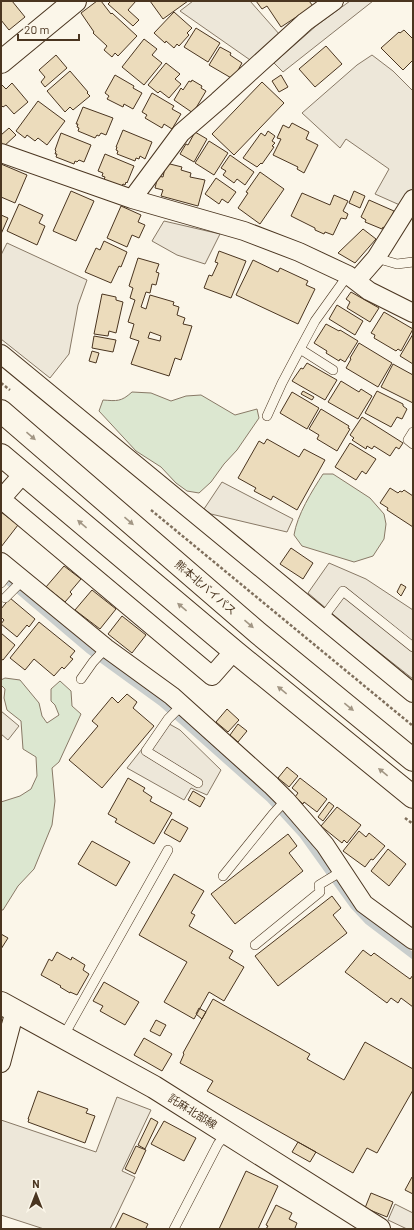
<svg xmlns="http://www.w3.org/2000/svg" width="414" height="1230" font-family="Barlow,'Noto Sans JP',sans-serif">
<rect width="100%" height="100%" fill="#fbf6e9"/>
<path fill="#dce7d0" stroke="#887966" d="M132,392L151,393L171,401L186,396L201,395L235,415L257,409L259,418L237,450L224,464L211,482L199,493L187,491L176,483L161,467L136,451L99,411L103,400C117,401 121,402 132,392Z
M323,474H333L370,498L384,514L386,524L384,539L373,556L354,562L302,546L294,535C297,515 312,491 323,474Z
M5,678L20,680L39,703L42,716L47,723L59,715L55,705L51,701V689L60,681L71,691L72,706L81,714L59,762L52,768L55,801L52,825L34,869L18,886L3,910H1V802L20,796L31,789L37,776L36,757L23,749L21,721L7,710L4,698L5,689L1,685V680Z"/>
<path fill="#ede7d9" stroke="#887966" d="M193,1H250L280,35L253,62L180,11Z
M350,1H373L283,72L274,63L316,26Z
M372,55L393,71L413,91V191L402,206L375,194L389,169L346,139L340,148L302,113L357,65Z
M164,221L220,234L205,264L177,255L152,241Z
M7,243L87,280L78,305L69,354L50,378L1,339V255Z
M222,482L293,519L287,532L211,514L204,509Z
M329,563L366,579L413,610V679L361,638L308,593Z
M1,711L19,726L8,740L1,734Z
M164,721L180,730L221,770L207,795L191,788L184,800L127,768Z
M117,1097L151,1110L122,1171L135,1177L110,1229H44L1,1215V1120L96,1152Z
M395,1204L413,1213V1229H407L388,1220Z"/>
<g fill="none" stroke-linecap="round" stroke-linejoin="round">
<path stroke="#c9cecd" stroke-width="6" d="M2,577L88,650L161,703L269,799L302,835L353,906L367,921L413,956"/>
</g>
<path fill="#ecdcbc" stroke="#4a3520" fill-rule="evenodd" d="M1,1H12L25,17L9,30L1,20Z
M97,1H101L111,14L112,13L137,36L118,56L115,53L112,57L104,50L107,46L93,33L94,32L81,13Z
M111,1H136L128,10L139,20L133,26L108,4Z
M150,1H188L163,19Z
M256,1H309L313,6L281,27L267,6L262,9Z
M174,12L192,28L187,33L189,35L179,46L177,44L174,48L166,41L165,43L154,33Z
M196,28L220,43L208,62L184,47Z
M404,30L413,39V60L403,70L381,48L399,32L400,33Z
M144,39L157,49L152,55L162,63L144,85L122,67Z
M326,46L342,64L315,87L299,69Z
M220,47L231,53L230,55L242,63L233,79L209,65Z
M56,55L67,68L45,87L41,82L45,77L39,70Z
M166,63L180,74L175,79L181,84L169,98L160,91L158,93L148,85Z
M70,71L88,92L87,93L90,96L73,110L70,107L65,112L47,91Z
M115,75L134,86L133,88L142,93L133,109L124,104L123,107L107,99L109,96L105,93Z
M281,75L288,87L279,92L272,81Z
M192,80L202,86L201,88L206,91L193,113L174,100L181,88L183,90L189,81L191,82Z
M262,82L284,103L234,155L212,134Z
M12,83L28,102L14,114L6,105L3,107L1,105V84L6,89Z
M152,93L174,106L172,109L181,114L172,129L164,124L162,128L145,118L147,115L142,112Z
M38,101L65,121L47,145L38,138L35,141L27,135L25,138L16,131Z
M83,107L113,118L106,135L101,133L99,136L97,135L95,138L78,131L79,128L77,127L78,124H76Z
M292,123L309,132L306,139L318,145L304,173L297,169L298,167L273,155L281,139L277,138L283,125L289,128Z
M9,128L16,135L2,148L1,135Z
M123,130L152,142L145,159L140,156L139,159L136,158L135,161L117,154L118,151L116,150L117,147H116Z
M268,131L275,136L272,141L275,143L272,146L274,147L262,164L261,163L257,167L243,158L261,133L265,136Z
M195,132L207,139L194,162L180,154L186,144L188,145Z
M61,133L91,145L84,162L79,160L77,162L75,161L74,164L56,157L57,154H55L56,151L55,150Z
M209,141L228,153L214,175L195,163Z
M105,154L134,166L127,183L126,182L125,185L123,184L121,187L104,180L105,177L102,176L103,173L98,171Z
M230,155L254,172L245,185L237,179L234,183L223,175L226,171L221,168Z
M166,163L182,167L181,170L191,173L190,177L205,180L198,206L161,196L163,190L155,188L158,176L163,177Z
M1,164L27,175L15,203L1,197Z
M260,172L284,189L260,224L238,208L248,193L246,192Z
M216,178L236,192L228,203L222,199L219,204L205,194Z
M71,191L94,201L76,241L53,231Z
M354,191L365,196L360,208L349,203Z
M302,193L330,205L334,195L348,201L343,211L348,214L346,219L341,218L333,235L325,232L324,234L315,230V228L291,216Z
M369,200L394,211L386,229L383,227L382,229L365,222L366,220L361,217Z
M19,204L43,215L39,223L45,226L37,245L7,231Z
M121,206L141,215L138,222L145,225L139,238L132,235L127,247L107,238Z
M1,215L8,218L1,234Z
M363,229L376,239L355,263L338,253Z
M104,241L127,252L121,267L119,266L111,283L85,272L96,248L100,250Z
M219,251L246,261L231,298L204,288L209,275L212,276L218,263L215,262Z
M138,258L159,264L156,272L159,273L156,285L152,284L150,293L146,292L141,307L146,309L150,295L174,302L173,305L179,307L177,315L185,318L183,324L192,326L181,360L175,358L169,376L131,364L139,341L130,338L134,324L128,322L135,300L130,298L133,288L129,286ZM150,332L161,336L160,341L148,338Z
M253,260L278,272L280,268L308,281L306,285L315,289L298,324L236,295Z
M351,292L379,308L370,322L347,308L350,302L346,299Z
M102,294L116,297V300L123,302L116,333L109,331L108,336L94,334Z
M337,305L363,321L355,335L329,319Z
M384,312L413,329L401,351L398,349L396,351L374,338L375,335L371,333Z
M326,324L339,331L340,330L358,341L345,362L340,359L339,361L326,353L327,351L314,343Z
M413,334V364L400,356Z
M94,336L116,340L113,352L92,348Z
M359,343L392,363L378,387L346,368L351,359L350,358Z
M92,351L99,353L96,363L89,361Z
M307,363L337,380L325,400L292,381L301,368L303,369Z
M393,364L413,375V403L381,387Z
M341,381L359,392L361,389L372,396L358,419L328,402Z
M303,391L314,397L312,400L301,394Z
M377,391L403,404V406L407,409L402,419L397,417L391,427L365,413Z
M292,392L319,408L307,429L280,413Z
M321,409L349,426L348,428L350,429L337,451L317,439L319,435L309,429Z
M362,417L403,443L399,449L396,447L390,456L374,446L372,449L367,446L366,449L352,440L354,438L350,435Z
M267,439L299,457L304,449L325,460L297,510L273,496L271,500L254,491L256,488L238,478L259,441L264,444Z
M350,443L376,459L366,474L362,471L356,480L335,467Z
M390,488L398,493L400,491L402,492L404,490L413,496V527L387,510L388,508L380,503Z
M1,512L18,525L1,547Z
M291,548L313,563L303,579L280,564Z
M64,566L81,579L70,592L72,594L65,602L46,587Z
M401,584L406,587L401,596L397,592Z
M92,590L116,609L100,629L75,610Z
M10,598L35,619L29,627L27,625L17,637L1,624L4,620L1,617V609Z
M122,616L146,635L132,653L108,634Z
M39,622L75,651L70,657L73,659L64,669L62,667L54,676L34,659L25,670L10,658Z
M1,633L15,645L3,660L1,659Z
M127,694L137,702L133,708L154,726L102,788L69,760L98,726L92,721L112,697L118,703Z
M227,709L239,720L228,732L216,722Z
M238,724L247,731L238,742L230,735Z
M287,767L298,776L289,787L278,778Z
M128,778L145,788L143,791L152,797L150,801L172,813L154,844L115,822L117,819L108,814Z
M300,778L327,799L317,812L304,802L303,804L295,797L298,793L292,788Z
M193,791L205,798L200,807L188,800Z
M329,802L334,806L323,821L318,817Z
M337,807L361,825L347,843L344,840L342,843L321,826Z
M172,819L188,828L180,842L164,833Z
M359,831L366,837L369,833L385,846L373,860L371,859L365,867L343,851Z
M288,834L297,846L289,853L303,871L235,924L211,894Z
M92,841L130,862L116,886L78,864Z
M388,849L406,864L389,886L371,871Z
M174,874L204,891L191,913L195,915L189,926L233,951L229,958L244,967L224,1001L209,992L194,1019L164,1002L187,962L139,935Z
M332,896L341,908L333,915L347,933L278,986L255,956Z
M1,934L8,938L1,949Z
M363,950L371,956L374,953L410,979L413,975V1007L401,998L398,1003L391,998L387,1003L345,972Z
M57,952L71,960L72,957L85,965L83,970L89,974L77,995L70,992V993L60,987L61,986L41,975L49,959L52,961Z
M104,982L139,1002L125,1025L100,1011L103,1006L93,1001Z
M213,999L310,1054L307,1059L344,1080L365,1042L413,1069V1090L377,1153L367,1148L353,1173L207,1091L213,1081L180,1063L184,1054L183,1053Z
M199,1008L206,1012L202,1019L196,1014Z
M156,1020L166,1025L160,1036L150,1031Z
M144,1038L172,1054L162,1071L134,1055Z
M38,1091L88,1109L86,1113L95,1116L85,1143L28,1122L29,1119H28Z
M151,1118L158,1122L145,1149L138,1145Z
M164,1121L196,1138L184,1161L151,1144Z
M298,1142L316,1152L310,1162L292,1152Z
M136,1146L146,1150L135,1174L125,1169Z
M246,1171L278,1186L258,1229H219Z
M412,1177H413V1194L405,1190Z
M371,1193L393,1202L387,1217L365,1208Z
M276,1205L292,1213L289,1219L297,1223L295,1228L298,1229H266L268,1226L266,1225Z
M123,1213L148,1224L146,1228L148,1229H115Z"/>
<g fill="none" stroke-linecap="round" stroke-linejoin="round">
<defs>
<path id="service" d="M376,258L397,264L413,262
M333,370L300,349L315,321L348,275
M267,416L282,383L300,349
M413,432L408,440L413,444
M1,583L11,570
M5,598L23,580
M322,619L343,591L413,647
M81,679L93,662L106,648
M182,705L168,719L146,751L198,783
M223,876L273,814L286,800
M255,945L320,892L319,885L342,871
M63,1037L168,850
M174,1229L218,1144L227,1133"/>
<path id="minor" d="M1,153L132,199L244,231L299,252L348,275L369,291L413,313
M132,199L181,133L218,101L305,22L334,1
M356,281L376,258L413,199
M1,354L413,693
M1,499L212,676L234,651
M1,499L23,474
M1,562L106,648L172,696L271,785L286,800L325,845L364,904L413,940
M1,1063L15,1010"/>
<path id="secondary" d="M1,1003L154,1087L379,1229"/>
<path id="primary" d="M1,62L75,1"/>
<path id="trunk" d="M1,411L258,633L413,760
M1,455L234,651L413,797"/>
</defs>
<use href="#service" stroke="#4a3520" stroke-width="10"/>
<use href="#minor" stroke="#4a3520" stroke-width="20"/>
<use href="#secondary" stroke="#4a3520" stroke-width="24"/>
<use href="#primary" stroke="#4a3520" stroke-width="24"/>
<use href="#trunk" stroke="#4a3520" stroke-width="24"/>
<path stroke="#7f6f5c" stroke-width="2.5" stroke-dasharray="3 2" stroke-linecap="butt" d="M1,383L10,390
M151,510L413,726
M405,818L413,824"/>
<use href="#service" stroke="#fbf6e9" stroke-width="9"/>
<use href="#minor" stroke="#fbf6e9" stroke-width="18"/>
<use href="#secondary" stroke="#fbf6e9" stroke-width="22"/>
<use href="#primary" stroke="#fbf6e9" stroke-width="22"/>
<use href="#trunk" stroke="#fbf6e9" stroke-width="22"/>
</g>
<defs><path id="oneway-solid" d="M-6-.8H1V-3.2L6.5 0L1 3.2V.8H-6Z"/></defs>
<g fill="#a29684">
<use href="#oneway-solid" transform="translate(31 436) rotate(41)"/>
<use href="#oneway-solid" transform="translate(129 521) rotate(41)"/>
<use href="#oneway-solid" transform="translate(82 524) rotate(-140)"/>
<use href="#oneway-solid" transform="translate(182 607) rotate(-140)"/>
<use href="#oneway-solid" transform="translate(249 624) rotate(41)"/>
<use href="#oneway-solid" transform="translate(282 690) rotate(-141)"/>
<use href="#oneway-solid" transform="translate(349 707) rotate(39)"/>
<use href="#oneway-solid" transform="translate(383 772) rotate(-141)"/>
</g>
<g text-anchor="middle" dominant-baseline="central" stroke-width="3" stroke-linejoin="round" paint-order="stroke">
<g font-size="11" fill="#4a3520" stroke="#fbf6e9">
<text transform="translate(206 587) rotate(41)">熊本北バイパス</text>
<text transform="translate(193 1111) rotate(32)">託麻北部線</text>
</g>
</g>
<rect width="414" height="1230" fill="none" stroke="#4a3520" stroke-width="4"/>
<g transform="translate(36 1194)" stroke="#fbf6e9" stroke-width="3" paint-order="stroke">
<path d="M0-3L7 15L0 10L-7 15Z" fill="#4a3520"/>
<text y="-6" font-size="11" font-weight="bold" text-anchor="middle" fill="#4a3520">N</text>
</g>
<path d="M18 34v6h61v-6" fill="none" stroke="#4a3520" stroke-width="2"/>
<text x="24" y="34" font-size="12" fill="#4a3520" stroke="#fbf6e9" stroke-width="3" paint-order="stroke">20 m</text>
</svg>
